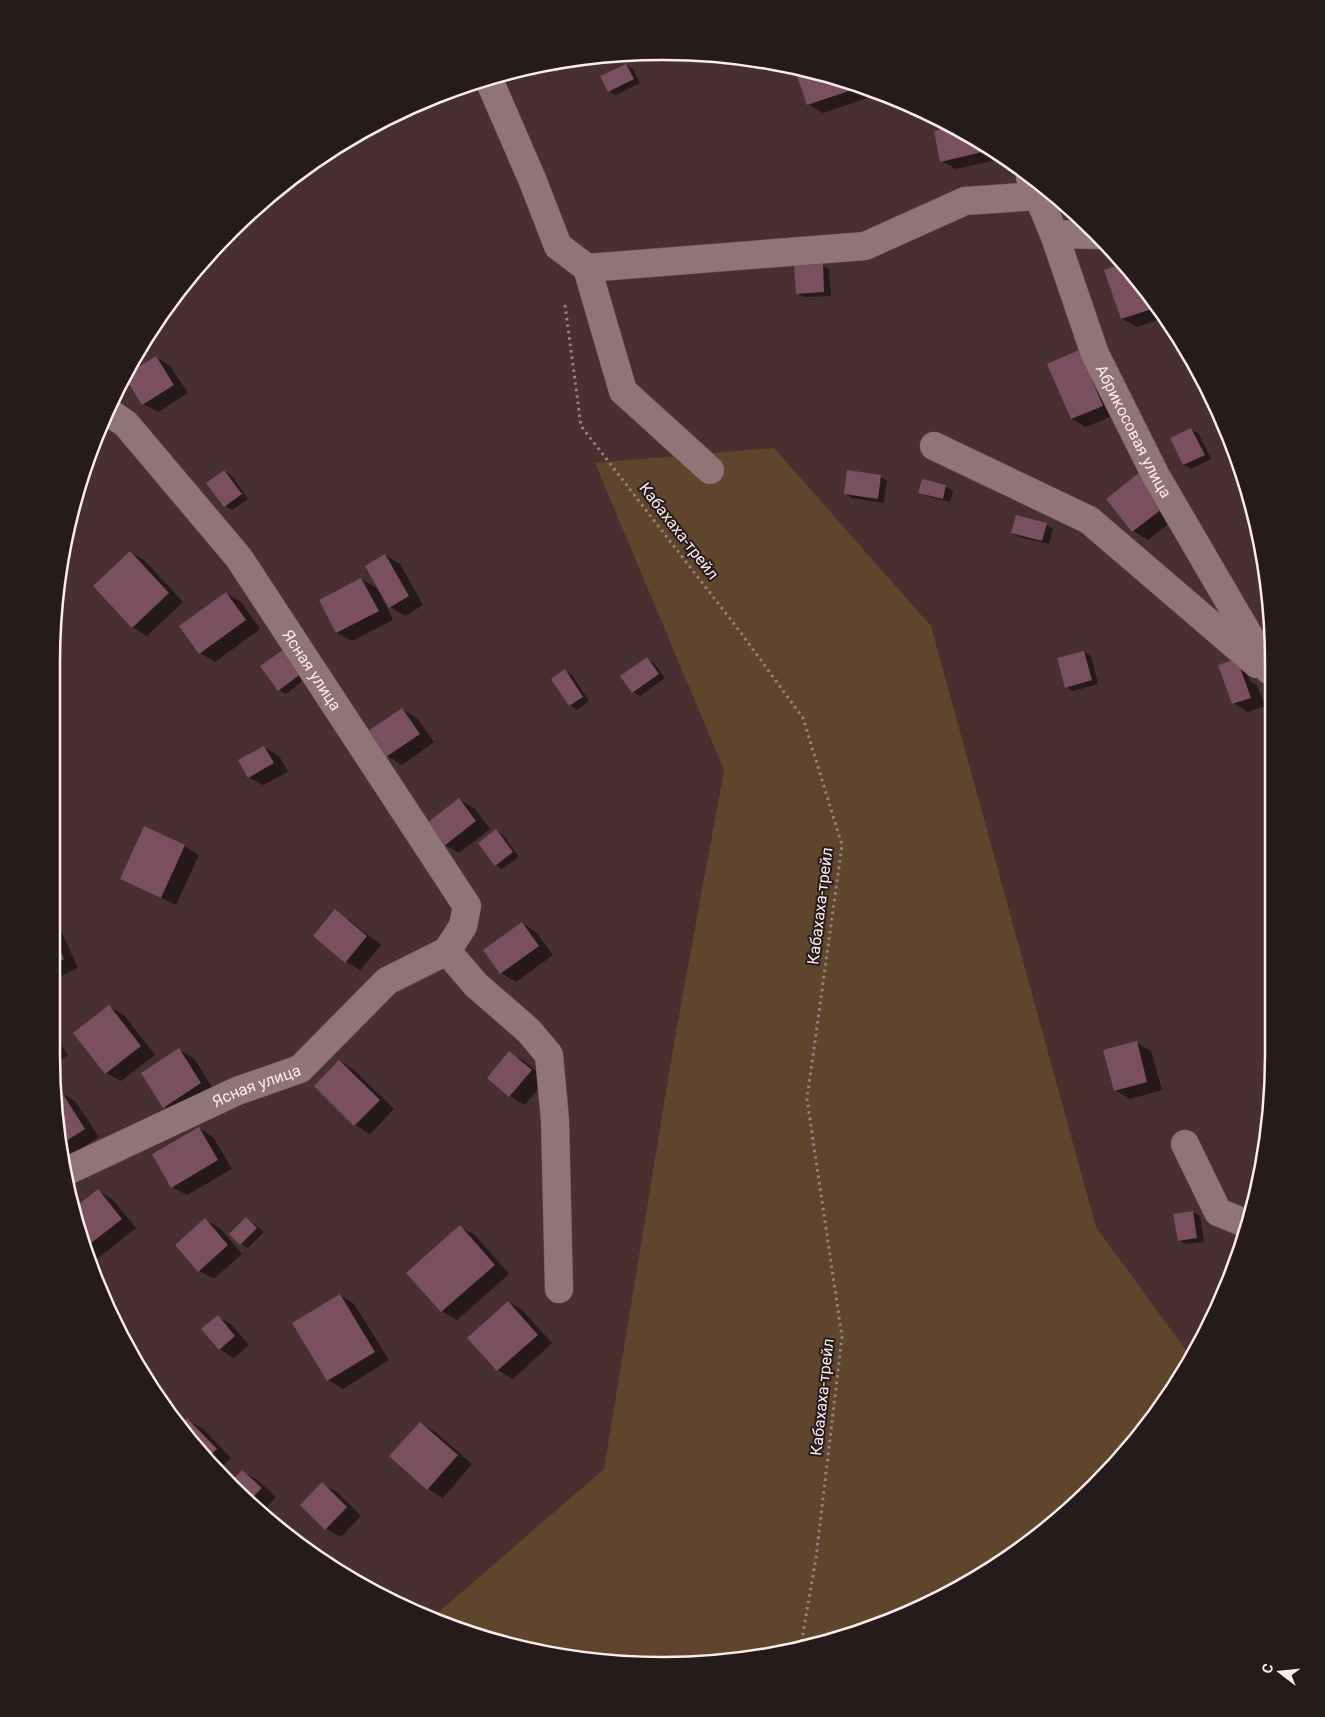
<svg xmlns="http://www.w3.org/2000/svg" width="1325" height="1717" font-family="Roboto,sans-serif">
<rect width="100%" height="100%" fill="#482f30"/>
<path fill="#5f452b" d="M774,448L931,626L1096,1227L1191,1357L1171,1394L1095,1487L1002,1563L859,1633L702,1664H622L505,1645L434,1616L604,1469L675,1037L724,770L595,463Z"/>
<path fill="#0007" d="M626,65L633,69L640,83L616,95L609,91Z
M795,67L875,91L876,95L823,113L808,104Z
M953,128L1002,154L1005,158L956,169L941,161L935,132Z
M822,265L829,269L831,296L804,297L797,293Z
M1123,265L1166,317L1137,327L1122,319L1106,271Z
M156,357L170,366L188,393L158,412L143,404Z
M1094,360L1117,414L1086,427L1072,419L1049,364Z
M1190,429L1198,433L1211,459L1191,469L1184,465L1171,439Z
M224,471L231,475L248,499L232,510L225,506Z
M880,477L887,481L884,503L852,498L845,494Z
M922,480L946,487L953,491L950,502L927,496L920,492Z
M1108,499L1181,514L1148,540L1133,531Z
M1046,525L1053,529L1049,544L1019,537L1012,533Z
M131,552L145,561L183,602L147,636L132,627Z
M385,555L400,564L423,605L405,616L390,607L366,566Z
M361,579L377,588L393,620L352,641L337,633L321,600Z
M226,593L241,602L260,629L215,662L200,653L181,626Z
M284,650L308,677L286,694L279,690Z
M1084,652L1091,656L1098,684L1073,691L1066,687Z
M647,659L654,663L665,678L640,696L633,692Z
M1244,664L1250,681L1257,685L1265,706L1248,712L1233,703L1220,666Z
M565,671L572,675L589,701L577,710L570,705Z
M402,709L417,718L434,742L402,765L387,756Z
M264,747L279,756L288,772L263,785L248,777Z
M459,800L474,808L490,829L459,853L445,845Z
M496,831L503,835L519,857L502,869L496,865Z
M184,846L199,855L176,905L121,878Z
M335,911L349,920L381,945L360,970L346,962Z
M522,923L536,932L553,955L516,982L501,973Z
M52,927L62,933L78,968L51,981Z
M109,1007L124,1015L155,1055L121,1081L106,1073Z
M51,1035L56,1038L68,1055L53,1065Z
M1137,1043L1151,1051L1162,1090L1130,1099L1115,1090Z
M179,1050L194,1058L215,1092L178,1115L164,1107Z
M509,1053L524,1061L546,1079L525,1105L510,1096L488,1078Z
M340,1061L354,1070L394,1109L370,1134L355,1125L315,1086Z
M61,1093L75,1101L99,1137L65,1159L57,1095Z
M199,1128L213,1137L232,1169L187,1195L172,1187Z
M98,1191L112,1199L136,1228L93,1262L72,1212Z
M1193,1212L1200,1216L1204,1242L1186,1244L1179,1240Z
M247,1218L264,1232L248,1248L241,1244Z
M205,1220L220,1228L242,1254L214,1279L199,1271Z
M460,1227L475,1235L509,1274L457,1320L442,1311L408,1273Z
M340,1295L354,1304L389,1360L343,1389L328,1380Z
M509,1302L523,1311L552,1343L513,1379L498,1370L469,1338Z
M218,1317L232,1325L249,1345L234,1358L219,1349Z
M187,1420L202,1428L231,1458L222,1467L210,1460L182,1424Z
M420,1423L435,1432L472,1464L443,1498L428,1489L391,1456Z
M242,1471L257,1480L276,1497L264,1510L249,1501L231,1484Z
M322,1484L337,1492L361,1516L341,1537L326,1529Z"/>
<path fill="#7a4f60" d="M626,64L634,79L608,92L600,76Z
M794,67L811,72L861,87L807,105Z
M951,127L991,148V150L940,162L934,131Z
M823,263L824,292L796,294L794,265Z
M1122,264L1152,300L1155,308L1121,319L1104,270Z
M1079,350L1103,406L1071,419L1047,364Z
M156,356L174,385L142,405L124,376Z
M1191,428L1205,455L1183,465L1170,438Z
M224,470L242,494L224,507L206,483Z
M847,470L881,475L878,499L844,494Z
M1140,472L1167,505L1132,532L1106,499Z
M922,479L946,485L943,499L918,493Z
M1016,515L1047,523L1042,541L1011,533Z
M130,551L169,593L132,628L93,586Z
M385,554L409,596L389,608L365,566Z
M361,578L379,611L336,633L319,600Z
M226,592L246,620L199,654L179,626Z
M284,649L302,673L278,691L260,666Z
M1084,651L1092,680L1065,688L1057,658Z
M647,657L659,674L632,693L620,676Z
M1237,659L1251,698L1232,704L1218,665Z
M565,669L583,697L569,706L551,679Z
M402,708L420,734L386,757L368,731Z
M264,746L274,763L248,778L238,760Z
M459,798L476,821L444,846L427,823Z
M144,826L185,845L161,898L120,879Z
M496,829L513,852L495,866L478,843Z
M335,909L367,936L345,963L313,936Z
M522,922L539,946L500,974L483,950Z
M52,932L64,959L52,965Z
M109,1005L141,1046L105,1074L73,1033Z
M51,1035L62,1051L52,1058L51,1054Z
M1137,1041L1147,1082L1114,1091L1103,1050Z
M179,1048L201,1083L163,1108L141,1073Z
M509,1051L532,1070L509,1097L487,1078Z
M339,1060L380,1100L354,1126L314,1086Z
M61,1091L85,1129L63,1143L56,1094Z
M199,1127L218,1160L171,1188L152,1154Z
M98,1189L122,1219L86,1247L72,1210Z
M1193,1211L1197,1238L1178,1241L1173,1214Z
M246,1217L257,1228L240,1245L229,1234Z
M205,1218L228,1245L198,1272L175,1245Z
M460,1225L495,1265L441,1312L406,1273Z
M340,1294L375,1352L327,1381L292,1323Z
M508,1301L538,1335L497,1371L467,1338Z
M218,1315L235,1336L219,1350L201,1329Z
M187,1418L217,1449L208,1457L182,1423Z
M420,1422L458,1455L427,1490L389,1456Z
M242,1470L262,1488L249,1501L229,1484Z
M322,1482L347,1507L325,1530L300,1505Z"/>
<g fill="none" stroke-linecap="round" stroke-linejoin="round">
<defs>
<g id="minor">
<path d="M489,80L532,179L558,246L587,268L623,391L710,470"/>
<path id="s1" d="M1030,177L1054,234L1095,354L1156,476L1269,670"/>
<path d="M1054,234L1099,235"/>
<path d="M587,268L865,246L965,201L1038,196"/>
<path id="s2" d="M107,411L126,424L239,558L467,906L463,926L447,951L476,985L529,1031L549,1055L555,1120L559,1289"/>
<path d="M934,446L1089,520L1257,664"/>
<path d="M1185,1144L1218,1212L1245,1223"/>
<path id="s3" d="M67,1171L237,1091L300,1069L387,981L447,951"/>
</g>
</defs>
<use href="#minor" stroke="#634e4f" stroke-width="29"/>
<path stroke="#978182" stroke-width="3" stroke-dasharray="2.5 4" stroke-linecap="butt" d="M565,305L581,426L738,629L803,718L842,845L807,1099L842,1337L816,1558L801,1645"/>
<use href="#minor" stroke="#917475" stroke-width="28"/>
</g>
<g text-anchor="middle" dominant-baseline="central" stroke-width="4" stroke-linejoin="round" paint-order="stroke">
<g font-size="16" fill="#fdecec" stroke="#261b1b">
<text stroke="none"><textPath href="#s1" startOffset="275">Абрикосовая улица</textPath></text>
<text transform="translate(679 531) rotate(52)">Кабахаха-трейл</text>
<text stroke="none"><textPath href="#s2" startOffset="332">Ясная улица</textPath></text>
<text transform="translate(820 906) rotate(-83)">Кабахаха-трейл</text>
<text stroke="none"><textPath href="#s3" startOffset="208">Ясная улица</textPath></text>
<text transform="translate(822 1397) rotate(-84)">Кабахаха-трейл</text>
</g>
</g>
<path d="M0 0H1325V1717H0ZM662 60H663A602 602 0 0 1 1265 662V1055A602 602 0 0 1 663 1657H662A602 602 0 0 1 60 1055V662A602 602 0 0 1 662 60Z" fill="#261b1b" fill-rule="evenodd"/>
<path fill="none" stroke="#fdecec" stroke-width="2.5" d="M662 60H663A602 602 0 0 1 1265 662V1055A602 602 0 0 1 663 1657H662A602 602 0 0 1 60 1055V662A602 602 0 0 1 662 60Z"/>
<g transform="translate(1280 1672) rotate(286)" stroke="#261b1b" stroke-width="4" paint-order="stroke">
<path d="M0-4L9 19L0 12L-9 19Z" fill="#fdecec"/>
<text y="-8" font-size="14" font-weight="bold" text-anchor="middle" fill="#fdecec">С</text>
</g>
</svg>
